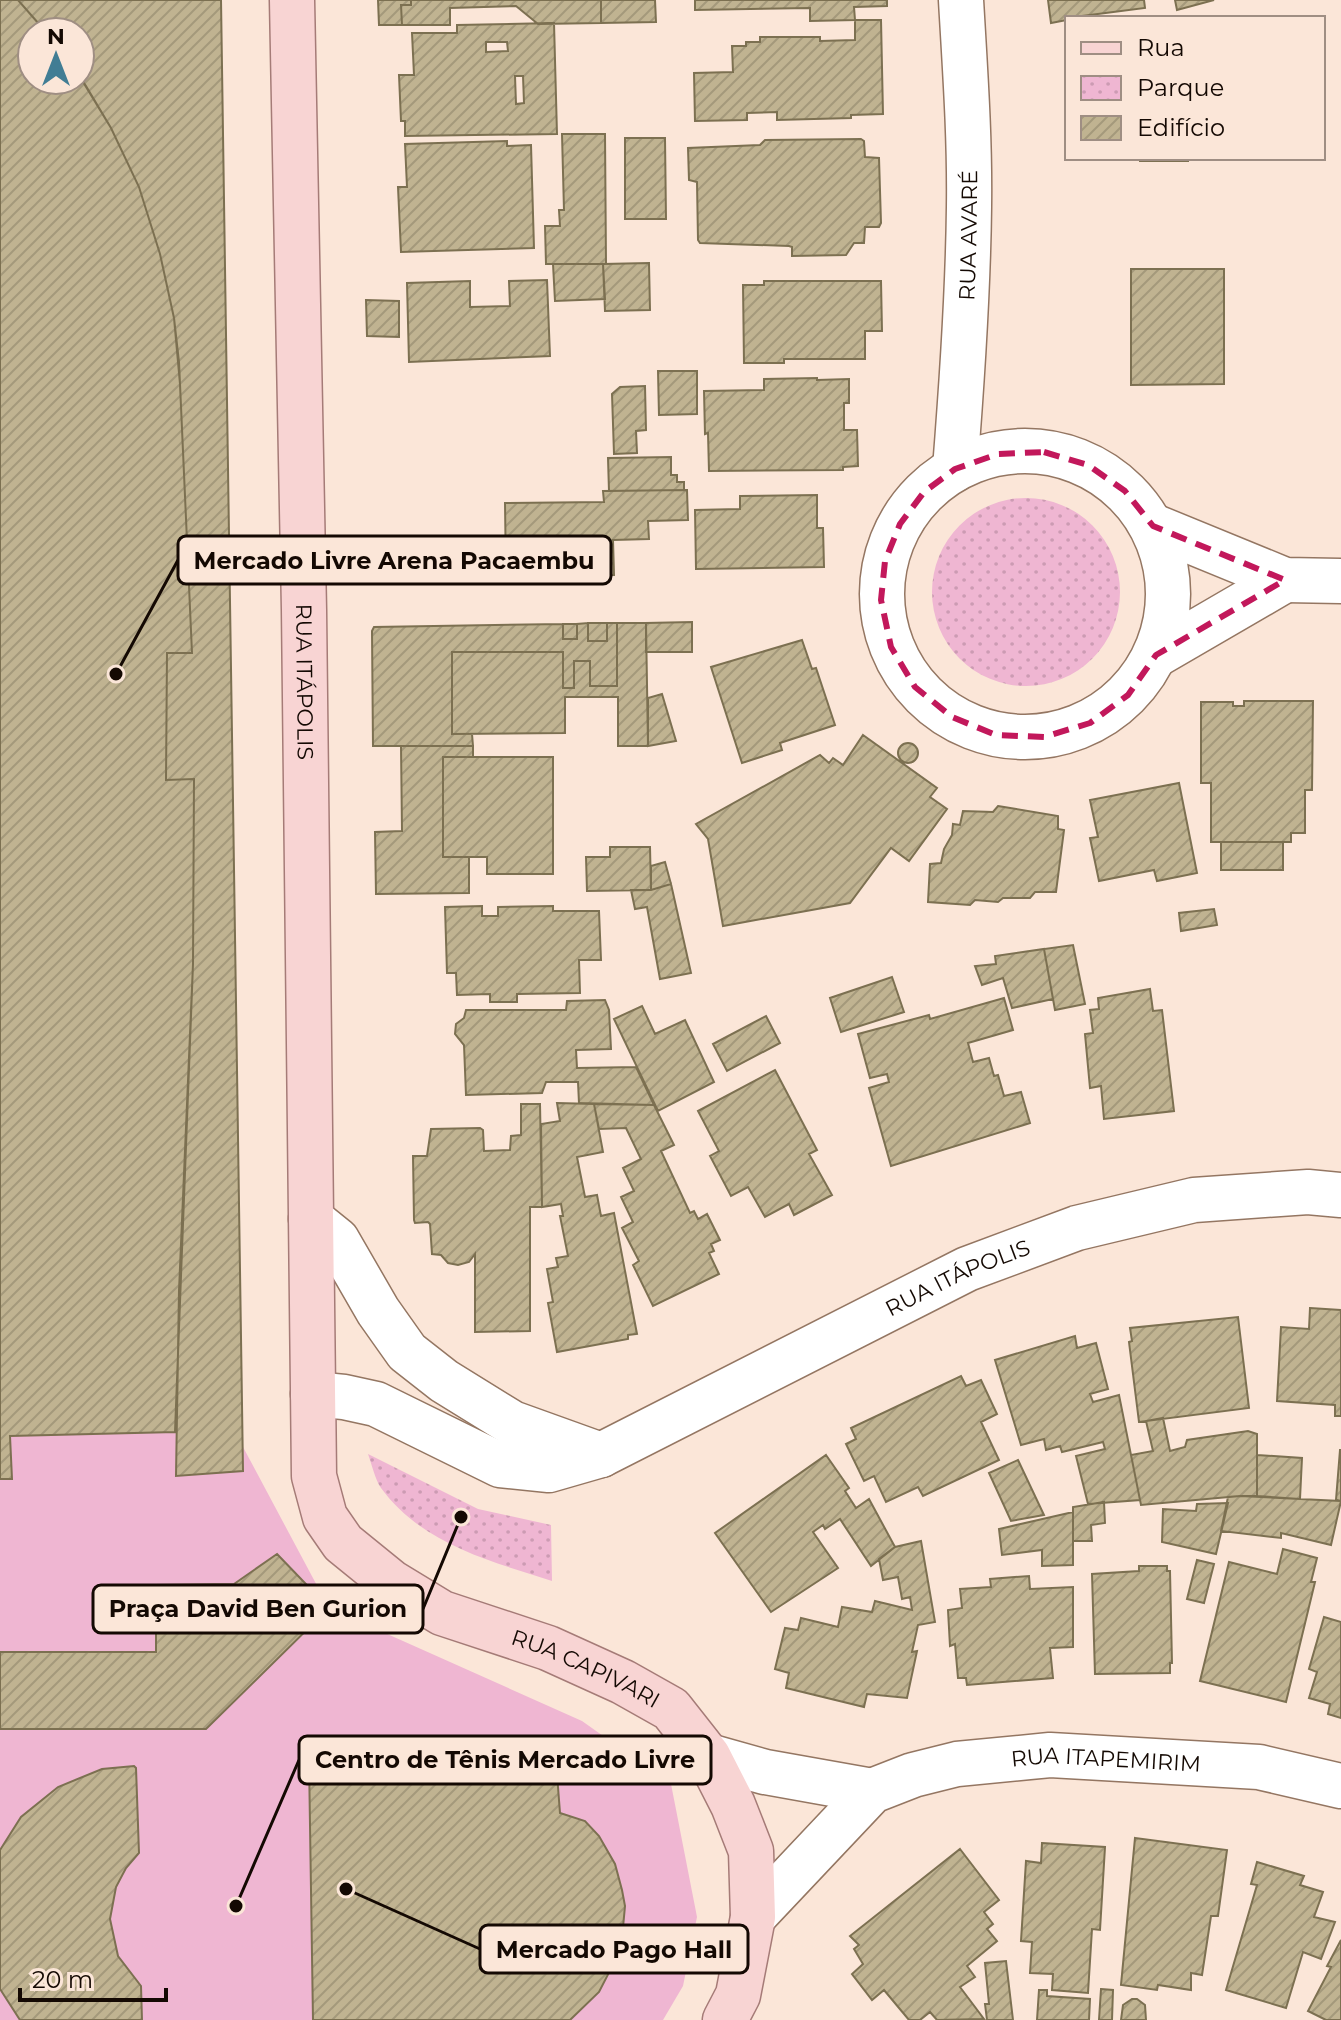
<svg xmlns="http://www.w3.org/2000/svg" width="1341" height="2020" font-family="Montserrat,sans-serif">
<defs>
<pattern id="park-dots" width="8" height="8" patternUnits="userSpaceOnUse" patternTransform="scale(2)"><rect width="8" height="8" fill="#efb6d2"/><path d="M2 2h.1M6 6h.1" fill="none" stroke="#cc9bb3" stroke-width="1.8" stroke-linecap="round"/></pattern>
<pattern id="building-hatch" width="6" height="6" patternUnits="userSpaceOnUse" patternTransform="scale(2)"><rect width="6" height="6" fill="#c0b391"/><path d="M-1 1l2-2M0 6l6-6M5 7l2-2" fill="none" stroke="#a4997b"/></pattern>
</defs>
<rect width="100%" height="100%" fill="#fbe6d8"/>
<path fill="url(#park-dots)" d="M932 592a94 94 0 1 1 188 0a94 94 0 1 1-188 0Z
M368,1454L478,1509L551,1525L552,1581C490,1561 422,1544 381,1488C375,1479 372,1465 368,1454Z"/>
<path fill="#efb6d2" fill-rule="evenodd" d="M0,0H221L243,1447L329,1608L582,1721L671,1784L697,1917L683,1986L663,2020H0ZM32,32H80V80H32Z"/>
<path fill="url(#building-hatch)" stroke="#7c7051" stroke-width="2" fill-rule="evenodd" d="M0,0H18L46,32H32V80H80V77L86,86L111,128L139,187L160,254L174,318L179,362L192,653H167L166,780L194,779L193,964L175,1432L10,1436L12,1479H0Z
M18,0H221L243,1471L176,1476L179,1291L193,964L194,779L166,780L167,653H192L180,384L174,318L160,254L139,187L111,128L80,77V32H46Z
M378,0H411V5H401L402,25H379Z
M411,0H601V23L538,24L516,6L450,8V25H402L401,5H411Z
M601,0H655L656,22L601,23Z
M695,0H887V6L854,7L855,20L810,21V8L695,10Z
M1048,0H1144L1145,8L1067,18V20L1051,23Z
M1175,0H1214L1177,10Z
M855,20H881L883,114L851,115V118L777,120V112L747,113V120L695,121L694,73L733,72L732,46H746V42H760V37H820V41L855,40Z
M554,23L557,134L405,136V121H401L399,75H414L412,33H457V25ZM486,42H507L508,51L486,52ZM515,76H523L524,103L516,104Z
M562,134H605L606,264H546L545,226H560L559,210H564Z
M625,138H665L666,219H625Z
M861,139L864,141L865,157L879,158L881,223L879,227H865L864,243H854L846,255L792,256V247L789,246L700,243L698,240L697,182L689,180L688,148L760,145L765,140Z
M507,141V146L531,145L534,248L401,252L398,187H407L405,144Z
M1140,158H1188V161H1140Z
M649,263L650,310L605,311L603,264Z
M553,264H603L605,299L555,301Z
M1131,269H1224V384L1131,385Z
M547,280L550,356L409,362L407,283L470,281V307L510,306L509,281Z
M764,281H881L882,331H865V359H784V363H744L743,285H764Z
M366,300L399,301V337L367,336Z
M658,371H697V414L659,415Z
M817,378V380L849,379V403H844V430H857L858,466L843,467V470L709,471L708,433L705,434L704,391L764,390V379Z
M645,386L646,430L636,431L637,453L614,454L612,394L620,387Z
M671,457V475H677V482H684V490L609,491L608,458Z
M687,490L688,520L648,521L649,539L613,540L614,575L506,577L505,503L604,502L603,491Z
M817,495V528H823L824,567L696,569L695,510L740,509V496Z
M692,622V652H646V623Z
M588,623V641H607V623H617V686H590V661H574V688H563V652H452V734H472L473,746H373L372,631L374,627L563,624V639H577V624Z
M588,623H607V641H588Z
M617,623H646L648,746H618V697H565V733L452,734V652H563V688H574V661H590V686H617Z
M563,624H577V639H563Z
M802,640L812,669L816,668L835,725L780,743L782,750L742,763L711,667Z
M662,694L676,741L648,746V698Z
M1244,701H1313L1312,790H1305V833H1291V842H1211V783H1201V702H1233V706H1244Z
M863,735L937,788L930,797L947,809L909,861L891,848L850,903L723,926L708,839L696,824L820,755L829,763L833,758L843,765Z
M898 753a10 10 0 1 1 20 0a10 10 0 1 1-20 0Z
M401,746H473V757H443V857H469V893L376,894L375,832L402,831Z
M443,757H553V874H487V857H443Z
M1179,783L1197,873L1157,881L1154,870L1099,881L1090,838L1098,837L1090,800Z
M998,806L1058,816V829L1064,830L1056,892H1035L1030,898H1003L998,902L975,900L970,905L928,902L930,864L941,863L944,849L952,835L953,824L960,825L963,811L993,812Z
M1221,842H1283V870H1221Z
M610,847H650L651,890L587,891L586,857H610Z
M665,862L671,884L651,890V866Z
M671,884L691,973L660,979L647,907L635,909L631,890H651Z
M482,906V916H498V907L553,906V911H599L601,960H579L580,993L517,994V1002H490V994L457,995L456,973H447L445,907Z
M1214,909L1217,925L1181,931L1179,913Z
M1073,945L1085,1004L1055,1010L1044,949Z
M1044,949L1053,999L1012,1008L1003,978L982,985L975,966L996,964L995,956Z
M892,977L904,1012L841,1032L830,998Z
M1150,989L1153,1011L1162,1010L1174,1111L1104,1119L1101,1086L1090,1088L1085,1034L1093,1033L1090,1010L1099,1009L1098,998Z
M1004,998L1013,1030L968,1043L973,1062L989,1058L994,1076L998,1075L1004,1096L1021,1092L1030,1123L891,1166L869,1088L889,1082L887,1074L870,1078L858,1034L929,1015L930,1019Z
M605,1000L609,1010L611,1049L576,1050L577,1068L636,1067L654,1105L579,1103L578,1082H546L542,1093L466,1095L464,1045L455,1034L456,1024L464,1018L466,1010H566L567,1001Z
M642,1006L655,1034L685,1020L714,1082L658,1111L614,1019Z
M766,1016L780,1043L727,1071L713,1044Z
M775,1070L817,1150L809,1154L832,1195L794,1215L789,1204L765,1217L748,1187L731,1196L710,1156L719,1151L698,1111Z
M557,1103L594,1104L603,1152L577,1157L585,1197L597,1195L601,1216L614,1213L637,1334L628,1335V1339L557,1352L548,1303L553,1302L547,1269L558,1267L556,1258L568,1256L560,1216H563L561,1204L542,1207L541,1124L560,1121Z
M521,1104H540L542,1207H530V1331L475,1332V1254L469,1262L458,1265L448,1263L441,1255L432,1254L430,1224L428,1222L415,1223L414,1220L413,1156H427L431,1129L480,1128L483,1130L484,1151L510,1150L511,1136L521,1135Z
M594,1104L654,1105L674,1145L661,1151L690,1213L694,1211L698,1219L707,1214L720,1240L711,1244L714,1251L709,1253L719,1274L653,1306L633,1265L639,1261L622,1228L633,1222L621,1197L634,1191L623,1168L641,1159L626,1128L599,1129Z
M1310,1308L1341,1310V1416H1335V1405L1277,1401L1281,1327L1309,1329Z
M1238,1317L1249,1408L1139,1422L1129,1342L1132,1341L1130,1328Z
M1075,1336L1077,1348L1096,1343L1108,1389L1090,1394L1093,1402L1119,1395L1140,1500L1088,1504L1076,1456L1105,1449L1103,1442L1062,1452L1060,1446L1046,1450L1044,1439L1021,1445L995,1360Z
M961,1376L966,1386L981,1380L997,1414L981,1422L999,1460L923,1496L918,1487L886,1502L874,1476L864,1481L846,1444L856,1439L851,1428Z
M1163,1418L1170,1451L1185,1447L1187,1440L1248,1431L1257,1434V1496H1240L1141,1505L1131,1455L1153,1451L1146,1421Z
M1340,1450H1341V1501L1336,1500Z
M826,1455L849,1488L845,1491L856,1508L869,1499L895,1547L871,1566L840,1519L825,1529L823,1525L813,1532L838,1568L771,1612L715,1533Z
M1257,1455L1302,1458L1300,1499L1257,1496Z
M1018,1460L1044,1515L1011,1521L989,1473Z
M1240,1496L1341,1501L1331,1545L1281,1533V1538L1221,1531L1228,1497Z
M1104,1502L1105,1523L1091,1525L1092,1541H1073V1507Z
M1228,1503L1216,1554L1162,1542L1163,1509L1196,1511L1197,1504Z
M1073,1512V1565L1042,1566V1550L1002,1555L999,1529Z
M921,1541L935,1622L918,1625L912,1652L917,1651L907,1698L867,1694L864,1707L786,1688L789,1673L775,1669L785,1628L798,1630L801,1618L838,1627L842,1607L872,1612L875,1601L912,1610L910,1597L902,1599L898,1577L883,1580L879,1559L895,1547Z
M1283,1549L1317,1558L1311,1582H1315L1286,1702L1200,1681L1229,1562L1277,1574Z
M277,1554L329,1608L206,1729H0V1652H156V1585L234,1584Z
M1197,1560L1214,1564L1204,1603L1187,1599Z
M1139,1566H1167V1571H1170L1172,1663H1170V1673L1095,1674L1092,1574L1139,1571Z
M1029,1576L1030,1589L1073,1587V1647L1050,1648L1053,1678L967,1685L966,1678H958L955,1644L950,1646L948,1610L962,1608L960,1589L991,1587L990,1579Z
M1324,1617L1341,1622V1718L1328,1714L1330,1704L1309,1698L1317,1672L1309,1669Z
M309,1760L556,1761L560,1813L585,1821L599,1836L615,1864L622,1890L625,1906L622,1938L616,1959L599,1992L570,2020H313Z
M134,1766L136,1768L139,1853L126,1868L116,1887L110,1919L118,1956L141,1986L142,2020H20L0,1989V1850L21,1817L58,1787L102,1769Z
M1135,1838L1227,1850L1218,1916H1211L1202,1975L1191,1973V1990L1158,1985L1157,1990L1121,1985Z
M1042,1843L1105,1847L1100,1930L1092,1929L1088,1993L1052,1990L1053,1974L1030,1973L1032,1942L1021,1941L1026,1861L1041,1863Z
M960,1849L999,1900L984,1912L993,1924L987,1929L997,1941L967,1966L975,1977L960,1987L984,2019L937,2020L930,2012L920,2020H909L884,1990L872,2000L852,1974L863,1964L854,1949L859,1945L850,1936Z
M1257,1862L1304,1876L1300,1885L1323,1892L1314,1917L1335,1922L1321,1959L1303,1952L1286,2008L1226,1990L1257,1885L1251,1884Z
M1341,1940V2020H1326L1308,2011L1331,1967L1327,1966Z
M1006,1961L1013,2020H987L985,2004H989L985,1963Z
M1101,1989L1113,1990L1112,2020H1099Z
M1039,1990H1047V1996L1090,1999L1089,2020H1037Z
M1132,1999H1137L1145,2005L1146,2020H1121L1123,2005Z"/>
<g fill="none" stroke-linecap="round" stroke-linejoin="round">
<defs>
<g id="street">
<circle cx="1025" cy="594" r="143"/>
<path id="s1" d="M955,469C962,382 968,295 969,207C970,138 965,69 961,0"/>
<path d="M1153,526L1285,580L1341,581"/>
<path d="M1156,655L1285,580"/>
<path d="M311,1219L337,1240L378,1311L407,1352L444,1381L512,1423L601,1455"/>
<path id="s2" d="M313,1394L344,1397L376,1404L500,1465L549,1470L601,1455L967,1269L1077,1228L1194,1200L1308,1192L1341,1195"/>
<path d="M708,1756L765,1772L872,1791"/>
<path id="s3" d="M753,1917L872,1791L913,1775L957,1764L1050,1755L1259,1767L1341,1786"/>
</g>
<g id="primary">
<path id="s4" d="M292,0L304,610L314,1476L325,1517L343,1543L391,1582L442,1613L548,1648L623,1682L671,1709L708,1756L733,1805L751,1851L753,1917L738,1995L725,2020"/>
</g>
</defs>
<use href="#street" stroke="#947662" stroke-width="47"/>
<use href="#primary" stroke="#a57b77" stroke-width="47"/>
<use href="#street" stroke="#fff" stroke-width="44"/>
<use href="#primary" stroke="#f8d4d3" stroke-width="44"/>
</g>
<path fill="none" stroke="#c2185b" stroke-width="6" stroke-dasharray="16 10" stroke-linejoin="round" d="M1044,452L1088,465L1125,491L1153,526L1285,580L1156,655L1128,695L1090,723L1044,737L996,735L952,717L915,687L891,647L881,600L885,561L900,524L924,492L955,469L998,454Z"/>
<g text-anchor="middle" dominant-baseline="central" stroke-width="8" stroke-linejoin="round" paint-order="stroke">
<g font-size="22" fill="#140903" stroke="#fbe6d8">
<text stroke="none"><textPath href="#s1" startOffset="234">RUA AVARÉ</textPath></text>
<text stroke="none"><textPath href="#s4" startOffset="682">RUA ITÁPOLIS</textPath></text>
<text stroke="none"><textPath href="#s2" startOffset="704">RUA ITÁPOLIS</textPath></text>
<text stroke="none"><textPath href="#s4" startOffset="1826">RUA CAPIVARI</textPath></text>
<text stroke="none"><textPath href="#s3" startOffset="412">RUA ITAPEMIRIM</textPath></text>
</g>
</g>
<path fill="none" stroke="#140903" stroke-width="3" d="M116 674L178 560M461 1517L423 1609M236 1906L299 1760M346 1889L480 1949"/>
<g fill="#140903" stroke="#fbe6d8" stroke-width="3">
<circle cx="116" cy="674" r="8"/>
<circle cx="461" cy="1517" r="8"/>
<circle cx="236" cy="1906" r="8"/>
<circle cx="346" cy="1889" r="8"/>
</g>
<g fill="#fbe6d8" stroke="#140903" stroke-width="3">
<rect x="178" y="536" width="433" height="48" rx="8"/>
<rect x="93" y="1585" width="330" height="48" rx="8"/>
<rect x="299" y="1736" width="412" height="48" rx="8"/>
<rect x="480" y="1925" width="268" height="48" rx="8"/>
</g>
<g font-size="24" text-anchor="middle" font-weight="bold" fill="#140903">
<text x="394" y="569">Mercado Livre Arena Pacaembu</text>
<text x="258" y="1617">Praça David Ben Gurion</text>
<text x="505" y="1768">Centro de Tênis Mercado Livre</text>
<text x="614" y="1958">Mercado Pago Hall</text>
</g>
<rect x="1065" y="16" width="260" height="144" fill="#fbe6d8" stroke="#9f8e83" stroke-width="2"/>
<rect x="1081" y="42" width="40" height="12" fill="#f8d4d3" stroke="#9f8e83" stroke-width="2"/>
<text x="1137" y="56" font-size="24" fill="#140903">Rua</text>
<rect x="1081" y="76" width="40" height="24" fill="url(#park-dots)" stroke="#9f8e83" stroke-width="2"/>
<text x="1137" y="96" font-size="24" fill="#140903">Parque</text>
<rect x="1081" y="116" width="40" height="24" fill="url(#building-hatch)" stroke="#9f8e83" stroke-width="2"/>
<text x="1137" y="136" font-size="24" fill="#140903">Edifício</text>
<g transform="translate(56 56)"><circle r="38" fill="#fbe6d8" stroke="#9f8e83" stroke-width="2"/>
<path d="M0-6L14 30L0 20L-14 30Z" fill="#417d94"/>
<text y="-12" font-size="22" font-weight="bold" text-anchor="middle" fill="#140903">N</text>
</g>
<path d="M20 1988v12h146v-12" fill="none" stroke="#140903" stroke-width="4"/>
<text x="32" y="1988" font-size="24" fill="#140903" stroke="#fbe6d8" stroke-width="6" paint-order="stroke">20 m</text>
</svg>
